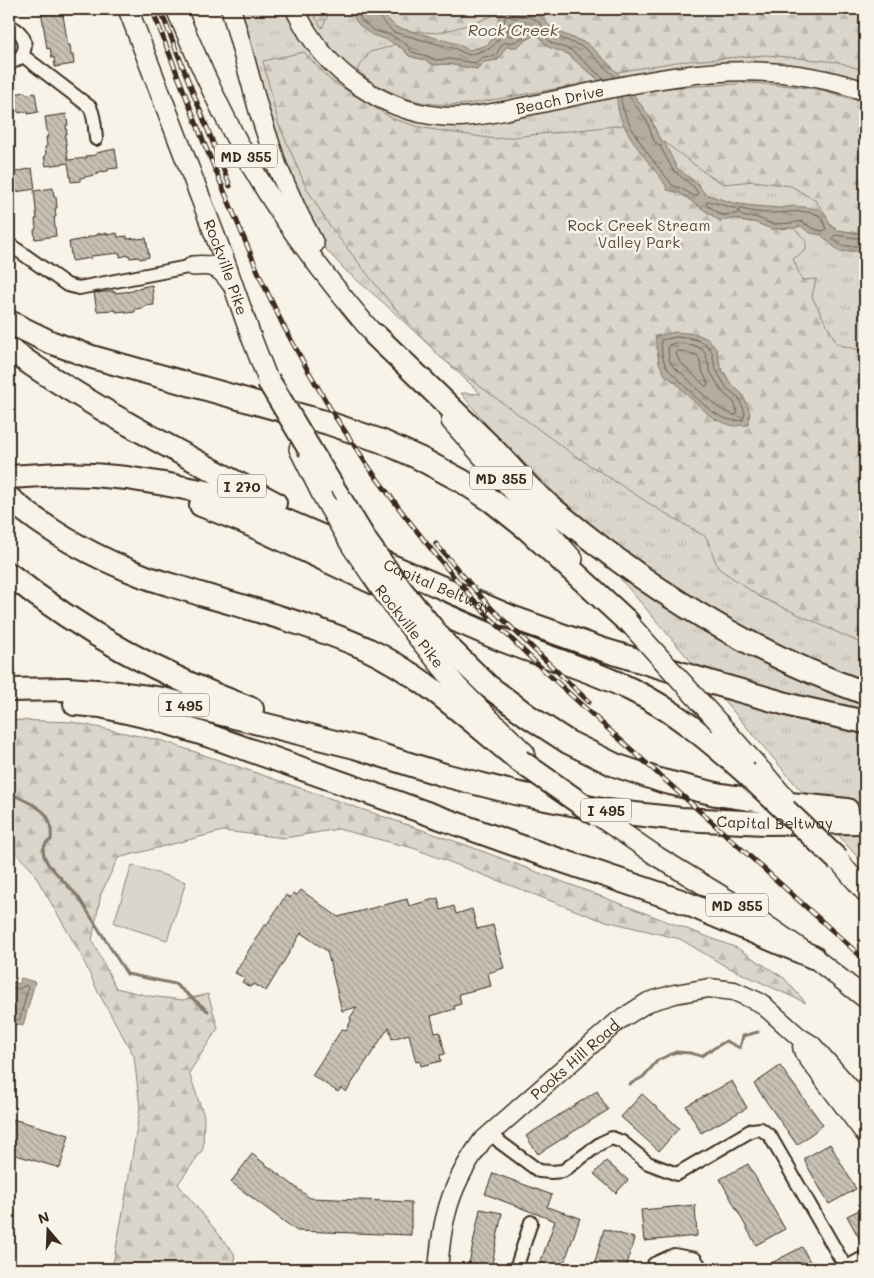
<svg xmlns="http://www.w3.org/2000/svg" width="874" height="1278" font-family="Mali,sans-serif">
<defs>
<pattern id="grass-tufts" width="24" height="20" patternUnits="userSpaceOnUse" patternTransform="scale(1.25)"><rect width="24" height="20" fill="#dbd6cb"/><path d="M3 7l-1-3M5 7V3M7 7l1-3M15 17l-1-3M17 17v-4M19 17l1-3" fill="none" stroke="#bdb8ae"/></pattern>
<pattern id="forest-firs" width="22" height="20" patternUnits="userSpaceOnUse" patternTransform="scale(1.25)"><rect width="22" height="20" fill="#dbd6cb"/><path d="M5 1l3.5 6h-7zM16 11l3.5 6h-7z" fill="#bdb8ae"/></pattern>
<pattern id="water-ripples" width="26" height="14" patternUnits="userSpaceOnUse" patternTransform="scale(1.25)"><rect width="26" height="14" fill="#b4aca0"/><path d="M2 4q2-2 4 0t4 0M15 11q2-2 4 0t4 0" fill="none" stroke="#948c82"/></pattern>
<pattern id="building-back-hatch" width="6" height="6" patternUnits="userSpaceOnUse" patternTransform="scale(1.25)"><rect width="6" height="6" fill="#c8c1b6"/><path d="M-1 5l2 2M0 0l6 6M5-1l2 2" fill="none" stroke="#a49d93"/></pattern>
</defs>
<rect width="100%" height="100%" fill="#f7f3e8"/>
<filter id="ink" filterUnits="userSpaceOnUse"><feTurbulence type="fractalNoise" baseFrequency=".02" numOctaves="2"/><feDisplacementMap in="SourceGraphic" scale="10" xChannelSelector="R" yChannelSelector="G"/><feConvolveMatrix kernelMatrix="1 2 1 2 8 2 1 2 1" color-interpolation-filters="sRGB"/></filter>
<g filter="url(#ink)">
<path fill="url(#grass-tufts)" stroke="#8b8074" d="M241,9H865V866L607,563L617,549L562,500L491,430L461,393L481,394L385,304L345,270L322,245L301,217L237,36Z"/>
<path fill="url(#forest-firs)" stroke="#8b8074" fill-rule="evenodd" d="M310,9H331L322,28Z
M378,9H865V71L838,62L766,55L676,62L617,72L588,44L553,30L542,17L522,11L516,13L507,10L477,22L439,33L409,31L396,27Z
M534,35L540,37L549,47L568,54L600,81L469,104L446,105L425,103L405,98L374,84L357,70L370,52L389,47L395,44L403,49L409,56L425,60L434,65L448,64L464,67L477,69L484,62L498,60L505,47H516Z
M304,52L330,80L393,119L423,128L495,139L624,125L641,152L665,183L668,190L680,193L720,221L737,218L744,222H754L772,229L794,228L806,241V250L793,259L802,280L816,279L812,297L837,344L863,351L865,350V645L760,597L718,568L706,537L653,506L571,453L440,357L387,299L329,225L307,189L279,125L263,61ZM696,334L708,339L717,350L720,366L731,384L743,395L689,397L676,383L665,375Z
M750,83L792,86L822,90L865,103V234L837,230L830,225L826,215L816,201L791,186L753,181L724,184L708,175L659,138L651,119L632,93L652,89Z
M13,720L72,722L163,741L466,845L737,948L784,978L806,1003L725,966L680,939L598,919L413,848L338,829L285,838L223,831L118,858L101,894L92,940L116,988L149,996L183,1000L208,994L218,1028L189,1073L204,1116L203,1149L178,1184L234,1253L236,1269H112L123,1212L140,1108L134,1056L98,992L80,953L32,870L9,846V721Z"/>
<path fill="#dbd6cb" stroke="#8b8074" d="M132,865L186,882L167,940L114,923Z"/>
<path fill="url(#water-ripples)" stroke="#84786c" d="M348,9H378L396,27L458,44L469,50L487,45L493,38L501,13L507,10L516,13L522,11L532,13L542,17L553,30L588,44L617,72L651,119L659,138L664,142L677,168L698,184L705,194L733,203L754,206L781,208L795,206L819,209L826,215L830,225L837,230L865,234V259L857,251L840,252L821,235L810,233L801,226L794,228L772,229L754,222H744L737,218L720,221L680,193L667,190C665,181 658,175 652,167C639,150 616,121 617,99L593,75L581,66L568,54L548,47L540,37L534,35L516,47H506L498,60L484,62L477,69L448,64L434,65L425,60L409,56L403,49L388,40L372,35L359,25Z
M676,332L696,334L708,339L717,350L720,366L731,384L743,395L750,413L748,425L733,426L714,419L689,397L676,383L665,375L659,363L655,336Z
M21,978L35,982L23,1026L9,1023V981L19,984Z"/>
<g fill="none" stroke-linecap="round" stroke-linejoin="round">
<path stroke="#6b5e52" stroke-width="1" d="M354,9L363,22L375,31L391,35L407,45L412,52L427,56L435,60L449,59L475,63L483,57L495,56L503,43L515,42L533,31L545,34V36L551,43L571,50L604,79
M375,9L376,14L393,32L456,49L469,55L489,49L497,42L506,16C509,16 511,17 514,18C521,18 516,16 523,16C533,16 543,24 547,32L585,48L615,77
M522,22L526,24V27L513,36L507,35L509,24Z
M621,96C621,99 621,102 622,104C625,124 655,165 669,180L672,185L682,189L694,196H697L698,193L694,187L673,170L660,146L654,141L647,121L628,95
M708,201L737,209L738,212L736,214L721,215L707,205L706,203Z
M741,209C750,211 759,213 768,213C782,214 806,208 818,215C823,218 824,224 826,229L823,231L812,228L801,221L793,223L773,224L755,217H745L739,213V211Z
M865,239L835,235L832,238L842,246H858L865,252
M677,337L695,339L706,344L712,352L715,368L726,387L739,398L745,413L743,420C718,425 696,397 680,381C675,375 669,372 665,364C662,358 661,348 661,341L662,340Z
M677,343L693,345L702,349L706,355L710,371L722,392L734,402L737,411V414L734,415L720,409L697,389L684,375L674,368L669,359L668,347L669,345Z
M679,351L691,353L697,355L699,359L703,373L708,383L707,386H705L680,362L676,354L677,352Z
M9,987L19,989L26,985L28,988L20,1019L18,1020L9,1018"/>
<path stroke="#84786c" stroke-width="3" d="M9,752L11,757L9,768
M9,792C31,806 54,806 51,840L46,843L43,850L44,856L48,864L79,898L127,974L175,984L208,1011
M630,1084L643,1077L658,1060L676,1052L690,1053L701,1056L726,1041L740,1048L743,1036L758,1032"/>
</g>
<path fill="url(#building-back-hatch)" stroke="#3b2a1e" d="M41,9H62L68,46L70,45L71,55H73L74,64L55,67L54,57L52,58L50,48L47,49Z
M25,92L26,94L35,93L38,112L28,114V111L19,113L18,111L9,112V95Z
M66,114L68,125H66L67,134L65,135L68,160L87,158L86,156L96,155V153L115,149L118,168L108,169V171L98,172L99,174L80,178V181L71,182L68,163L46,166L44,156H46L45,147L47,146L46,137H48L45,117Z
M32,168L35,189L9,193V176L13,175L12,173Z
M53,188L54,197H56L57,208H55L56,217H54L56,236L35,239L34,230L36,229L35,219H37L34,191Z
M107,233V235L117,233L118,237L127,236V239L137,238V239L146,238L149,257L140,259L139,257L130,258L129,255L120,257V253L91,256V258L72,261L69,242L88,238V237L98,235L97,234Z
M152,285L154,305L144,306V308L135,309V312L126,313V311L116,312V310L97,311L94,293L114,291V293L133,291V290L142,288V287Z
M301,890L338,917L407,899L409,906L438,898L441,910L454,906L456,914L472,909L477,929L493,925L504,968L488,973L491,986L459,994L461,1004L454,1006L455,1009L431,1016L435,1033L440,1032L445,1054L440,1055L441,1061L421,1066L420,1061L416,1062L409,1034L392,1039L389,1027L346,1092L341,1088L338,1092L312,1075L342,1029L346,1030L351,1021L350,1018L357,1007L342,1011L327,951L301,933L266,991L254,984L250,987L242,982L245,978L235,973L264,925L266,926L286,895L290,898L293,893L297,895Z
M780,1066L823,1125L797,1145L754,1084Z
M732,1081L747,1108L701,1133L686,1106Z
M597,1091L608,1110L538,1154L526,1136Z
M642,1094L679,1128L659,1151L621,1117Z
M9,1118L69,1135L60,1168L9,1153Z
M830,1144L856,1189L829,1204L805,1162V1158Z
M252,1154L310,1198L411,1202V1235L297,1231L231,1182Z
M606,1161L628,1180L616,1193L594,1174Z
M748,1164L785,1229L756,1245L720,1179Z
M493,1173L552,1195L547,1207L580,1218L562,1269H538L555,1221L485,1194Z
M695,1205L697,1236L644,1241L641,1210Z
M865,1207V1249L847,1216Z
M480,1209L502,1213L491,1269H468Z
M604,1229L634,1238L626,1269H593Z
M802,1247L814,1269H760Z"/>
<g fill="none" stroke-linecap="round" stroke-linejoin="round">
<defs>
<path id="street" d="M9,26C30,33 30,58 9,63
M22,55L90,107C95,117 95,128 96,139
M9,244L67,285L79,288L193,266
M491,1133L501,1143L539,1171L551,1172L563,1171L601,1143L612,1138L622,1142L648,1163L677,1174L752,1130L761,1129L770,1136L846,1268
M516,1269L531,1222
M653,1269L654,1264L674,1255L695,1259L702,1269
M843,1269L865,1257"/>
<g id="secondary">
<path id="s1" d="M295,9C324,73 388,118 459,117C486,116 512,109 537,104C585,94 634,82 682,76C743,67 807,71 865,91"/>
<path d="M802,1047L804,1053L865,1134"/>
<path id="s2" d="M438,1269C440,1251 441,1232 446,1215C452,1189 466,1163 482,1141L618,1021L648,1002L675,994L709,988L734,991L761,1003L799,1037L812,1045L865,1105"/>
</g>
<g id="primary">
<path id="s3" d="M128,9L224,259L252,339L268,380"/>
<path d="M176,9C199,63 223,118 253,169C290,233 336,291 384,346"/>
<path d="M231,9L259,111L277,166L297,211L314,244"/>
<path d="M193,266C213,264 220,267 231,283"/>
<path d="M451,421L573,559"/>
<path d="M299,449L323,497"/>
<path d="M417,637L458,687L486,715L525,753"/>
<path d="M720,724L762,771"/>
<path d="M597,815L658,857L737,905L813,957L865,998"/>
<path d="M838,860L865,892"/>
</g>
<g id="highway">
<path d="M9,322L50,342L92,357L328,423L381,441L419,458L462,481L492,501L526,528L628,622"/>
<path d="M375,335C414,372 453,410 492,448C506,462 519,478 534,492C554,511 576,528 598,545C678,607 769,659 865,693"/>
<path d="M9,349C92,408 184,455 275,503"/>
<path d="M310,450L345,507"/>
<path id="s4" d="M9,477L59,474L93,475L127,478L164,484L211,493L251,506L511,617L604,650L713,683L797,707L865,722"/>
<path d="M9,498C49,533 96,558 146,577C163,583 182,588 200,594C255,610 312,625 365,648C423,675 471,721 520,761"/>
<path d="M201,505L242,521C325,559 407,600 490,635C537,655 586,667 632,690C674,710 710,741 745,772"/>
<path d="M9,574C82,632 164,677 252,709"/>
<path d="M445,644L488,686L528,716L568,742L615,765L662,781L716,794L762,801L847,810"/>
<path id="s5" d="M9,690L67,689L110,692L162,699L355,747L444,775L515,793L607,811L681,819L765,823L865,822"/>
<path d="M75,704L101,706L153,718L210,736L536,852L681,901L813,957"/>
</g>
</defs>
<use href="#street" stroke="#3b2a1e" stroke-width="16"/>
<use href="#secondary" stroke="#3b2a1e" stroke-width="21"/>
<use href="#primary" stroke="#3b2a1e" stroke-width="22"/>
<use href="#highway" stroke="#3b2a1e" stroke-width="26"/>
<use href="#street" stroke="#f7f3e8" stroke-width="12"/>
<use href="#secondary" stroke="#f7f3e8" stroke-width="18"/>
<use href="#primary" stroke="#f7f3e8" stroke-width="19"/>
<use href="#highway" stroke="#f7f3e8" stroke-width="22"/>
<defs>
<path id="rail" d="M152,9L204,143L262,281L283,325L306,367L334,415L370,469L405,516L439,559L484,612L533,660L585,708L865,960
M160,9L230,186
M436,544L489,606L589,702"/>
</defs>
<use href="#rail" stroke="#3b2a1e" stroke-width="5"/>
<use href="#rail" stroke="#f7f3e8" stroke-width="3" stroke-dasharray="9" stroke-linecap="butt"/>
<defs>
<path id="primary-bridge" d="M323,497L352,547L385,595L417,637
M628,622L720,724
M762,771L785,798"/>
<path id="highway-bridge" d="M268,380L310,450
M345,507L367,543L401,590L445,644
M520,761L597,815
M745,772L838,860"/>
</defs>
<use href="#primary-bridge" stroke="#3b2a1e" stroke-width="22" stroke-linecap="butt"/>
<use href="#highway-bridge" stroke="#3b2a1e" stroke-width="26" stroke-linecap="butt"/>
<use href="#primary-bridge" stroke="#f7f3e8" stroke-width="19"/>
<use href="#highway-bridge" stroke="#f7f3e8" stroke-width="22"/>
</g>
</g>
<g text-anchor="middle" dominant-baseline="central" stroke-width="5" stroke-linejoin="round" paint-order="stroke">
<g fill="#f7f3e8" stroke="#73665b" stroke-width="1">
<rect x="215" y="144.5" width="62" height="23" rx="4"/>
<rect x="470" y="466.5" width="62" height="23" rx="4"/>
<rect x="218" y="474.5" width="48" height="23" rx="4"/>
<rect x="159" y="693.5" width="50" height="23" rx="4"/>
<rect x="581" y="798.5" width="50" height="23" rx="4"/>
<rect x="706" y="893.5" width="62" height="23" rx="4"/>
</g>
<g font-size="14" font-weight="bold" fill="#3b2a1e">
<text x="246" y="156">MD 355</text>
<text x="501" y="478">MD 355</text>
<text x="242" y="486">I 270</text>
<text x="184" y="705">I 495</text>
<text x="606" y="810">I 495</text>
<text x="737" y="905">MD 355</text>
</g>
<g font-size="15" fill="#3b2a1e" stroke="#f7f3e8">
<text stroke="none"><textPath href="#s1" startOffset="310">Beach Drive</textPath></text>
<text stroke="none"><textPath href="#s3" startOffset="276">Rockville Pike</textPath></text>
<text stroke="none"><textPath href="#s4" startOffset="449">Capital Beltway</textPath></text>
<text transform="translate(410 626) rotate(52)">Rockville Pike</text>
<text stroke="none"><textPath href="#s5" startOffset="781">Capital Beltway</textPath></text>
<text stroke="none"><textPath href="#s2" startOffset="261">Pooks Hill Road</textPath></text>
</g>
<g font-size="15" fill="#5b4c41" stroke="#f7f3e8">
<text x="639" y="225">Rock Creek Stream<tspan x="639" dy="17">Valley Park</tspan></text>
</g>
<g font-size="16" font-style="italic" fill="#5f5145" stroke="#f7f3e8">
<text x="513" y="29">Rock Creek</text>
</g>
</g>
<rect width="874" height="1278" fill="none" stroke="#f7f3e8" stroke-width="30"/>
<rect x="15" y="15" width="844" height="1248" fill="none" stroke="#3b2a1e" stroke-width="2" filter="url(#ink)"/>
<g transform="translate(48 1230) rotate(341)" stroke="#f7f3e8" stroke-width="4" paint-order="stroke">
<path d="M0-4L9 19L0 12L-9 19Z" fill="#3b2a1e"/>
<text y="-8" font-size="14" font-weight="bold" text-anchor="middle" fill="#3b2a1e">N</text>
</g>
</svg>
